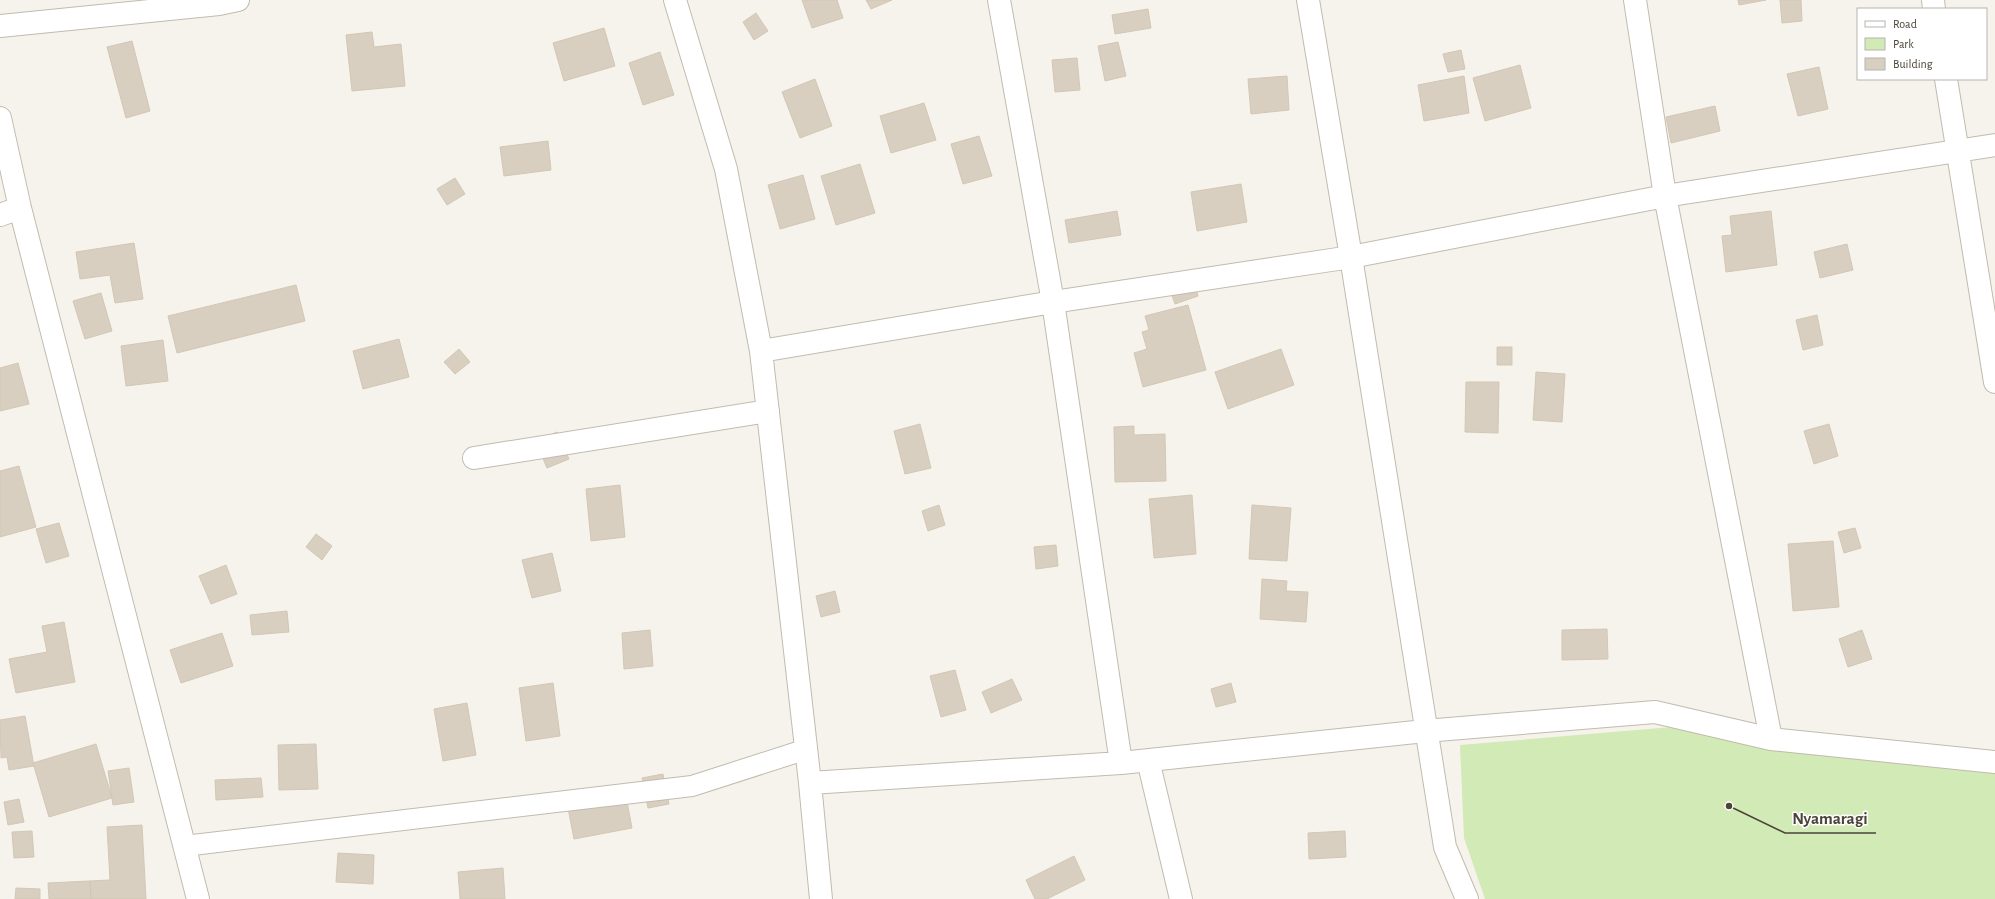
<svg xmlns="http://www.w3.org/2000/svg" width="1995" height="899" font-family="'Alegreya Sans',sans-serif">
<rect width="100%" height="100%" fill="#f6f3ec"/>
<path fill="#d2eab5" d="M1672,727L1995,773V899H1485L1464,838L1460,745Z"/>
<path fill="#d8cfc1" stroke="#d3c7b4" d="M802,0H837L843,18L812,28Z
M866,0H892L871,9Z
M1738,0H1766L1739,5Z
M1780,0H1801L1802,21L1782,23Z
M1148,9L1151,28L1115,34L1112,15Z
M756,13L768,31L754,40L743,22Z
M604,28L615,66L564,81L553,43Z
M372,32L374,47L401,44L405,86L352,91L346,35Z
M132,41L150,111L126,118L107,47Z
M1118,42L1126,76L1105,81L1098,46Z
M1461,50L1465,69L1448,72L1443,54Z
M660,52L674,95L643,105L629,63Z
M1077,58L1080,90L1055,92L1052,60Z
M1520,65L1531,108L1485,121L1473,78Z
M1819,67L1828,109L1798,116L1787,74Z
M1287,76L1289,110L1251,114L1248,79Z
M1464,76L1469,113L1424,121L1418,85Z
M815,79L832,126L800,138L782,92Z
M924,103L936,140L891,153L880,116Z
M1715,106L1720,131L1671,143L1666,117Z
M979,136L992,176L963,184L951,144Z
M548,141L551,170L504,176L500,147Z
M860,164L875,213L836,225L821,176Z
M803,175L815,219L780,229L768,185Z
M455,178L465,194L447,205L437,189Z
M1241,184L1247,222L1197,231L1191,192Z
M1117,211L1121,235L1069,243L1065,220Z
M1771,211L1777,265L1726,272L1722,236L1732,235L1730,216Z
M134,243L143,299L115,303L110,275L80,279L76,252Z
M1847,244L1853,270L1820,278L1814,252Z
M1193,279L1198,296L1175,304L1169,287Z
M296,285L305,321L177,353L168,316Z
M101,293L112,331L85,339L73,301Z
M1188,305L1206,370L1143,387L1134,353L1147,349L1142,332L1149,330L1145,316Z
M1817,315L1823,345L1803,350L1796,320Z
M399,339L409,377L363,389L353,351Z
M163,340L168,381L126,386L121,346Z
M1497,347H1512V365H1497Z
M459,349L470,362L455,374L444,362Z
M1281,349L1294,385L1228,409L1215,372Z
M18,363L29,404L0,411V368Z
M1536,372L1565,374L1562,422L1533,420Z
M1466,382H1499L1498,433L1465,432Z
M920,424L931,468L905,474L894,431Z
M1829,424L1838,456L1814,464L1804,431Z
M1134,426V435L1165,434L1166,481L1115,482L1114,427Z
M557,432L569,459L547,468L536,442Z
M19,466L36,527L0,537V471Z
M620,485L625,537L591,541L586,489Z
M1192,495L1196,554L1154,558L1149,499Z
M939,505L945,525L928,531L922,511Z
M1252,505L1291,508L1287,561L1249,559Z
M59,523L69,556L46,563L36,529Z
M1855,528L1861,548L1844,553L1838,532Z
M316,534L332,546L322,560L306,547Z
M1833,541L1839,607L1793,611L1788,544Z
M1056,545L1058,566L1036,569L1034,547Z
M552,553L561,591L532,598L522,560Z
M226,565L237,594L211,604L199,576Z
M1262,579L1287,581L1286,591L1308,592L1306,622L1260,619Z
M835,591L840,612L821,617L816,596Z
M287,611L289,632L252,635L250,615Z
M64,622L75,682L16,693L9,659L47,652L42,626Z
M1607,629L1608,659L1562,660V630Z
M650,630L653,666L624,669L622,633Z
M1862,630L1872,659L1848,667L1839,639Z
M222,633L233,666L181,683L170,650Z
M955,670L966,710L941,717L930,676Z
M1012,679L1022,700L991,713L982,692Z
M553,683L560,736L526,741L519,688Z
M1231,683L1236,702L1216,707L1211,689Z
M467,703L476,755L443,761L434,709Z
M25,716L34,766L9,770L7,757L1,758L0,720Z
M96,744L112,798L49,817L33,763Z
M316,744L318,789L279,790L278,745Z
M129,768L134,802L113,805L108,771Z
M663,774L669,804L648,808L642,778Z
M261,778L263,797L216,800L215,780Z
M625,791L632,828L574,839L567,803Z
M19,799L24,822L8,825L4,802Z
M142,825L146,899H91L90,881L110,880L107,827Z
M32,831L34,857L14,858L12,832Z
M1345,831L1346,857L1309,859L1308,833Z
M338,853L374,855L373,884L336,882Z
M1074,856L1085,880L1047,899H1035L1026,880Z
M503,868L505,899H460L458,872Z
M90,881L91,899H49L48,883Z
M16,888L40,889V899H15Z"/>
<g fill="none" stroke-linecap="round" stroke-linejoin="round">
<defs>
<path id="lane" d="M184,846L692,786L807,749"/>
<path id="street" d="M675,0L726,169L761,351L810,783L821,899
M999,0L1053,302L1121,763
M1308,0L1351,257L1445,847L1467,899
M1635,0L1665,196L1771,739
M1933,0L1934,9
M0,26L219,4L238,0
M1946,79L1995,382
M0,118L20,208L198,899
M0,215L20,208
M761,351L1053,302L1351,257L1665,196L1995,145
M474,458L768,411
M1148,760L1181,899
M810,783L1121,763L1425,731L1655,712L1771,739L1995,762"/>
</defs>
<use href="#lane" stroke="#c2bbae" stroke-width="22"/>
<use href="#street" stroke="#c2bbae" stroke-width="24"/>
<use href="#lane" stroke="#fff" stroke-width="20"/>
<use href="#street" stroke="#fff" stroke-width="22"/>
</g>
<path fill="none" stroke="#4b4439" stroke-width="1.5" d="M1729 806L1785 833H1876"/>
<circle fill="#4b4439" stroke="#fff" stroke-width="1.5" cx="1729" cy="806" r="4"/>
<g font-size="17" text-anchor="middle" font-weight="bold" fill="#4b4439" stroke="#fff" stroke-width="3" stroke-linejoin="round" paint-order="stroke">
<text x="1830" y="824">Nyamaragi</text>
</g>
<rect x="1857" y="8" width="130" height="72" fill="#ffffff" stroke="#b7b4b0"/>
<rect x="1865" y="21" width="20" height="6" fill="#ffffff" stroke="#b7b4b0"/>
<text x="1893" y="28" font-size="12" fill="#4b4439">Road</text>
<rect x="1865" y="38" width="20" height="12" fill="#d2eab5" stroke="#b7b4b0"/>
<text x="1893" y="48" font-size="12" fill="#4b4439">Park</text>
<rect x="1865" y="58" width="20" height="12" fill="#d8cfc1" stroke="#b7b4b0"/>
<text x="1893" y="68" font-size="12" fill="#4b4439">Building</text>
</svg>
